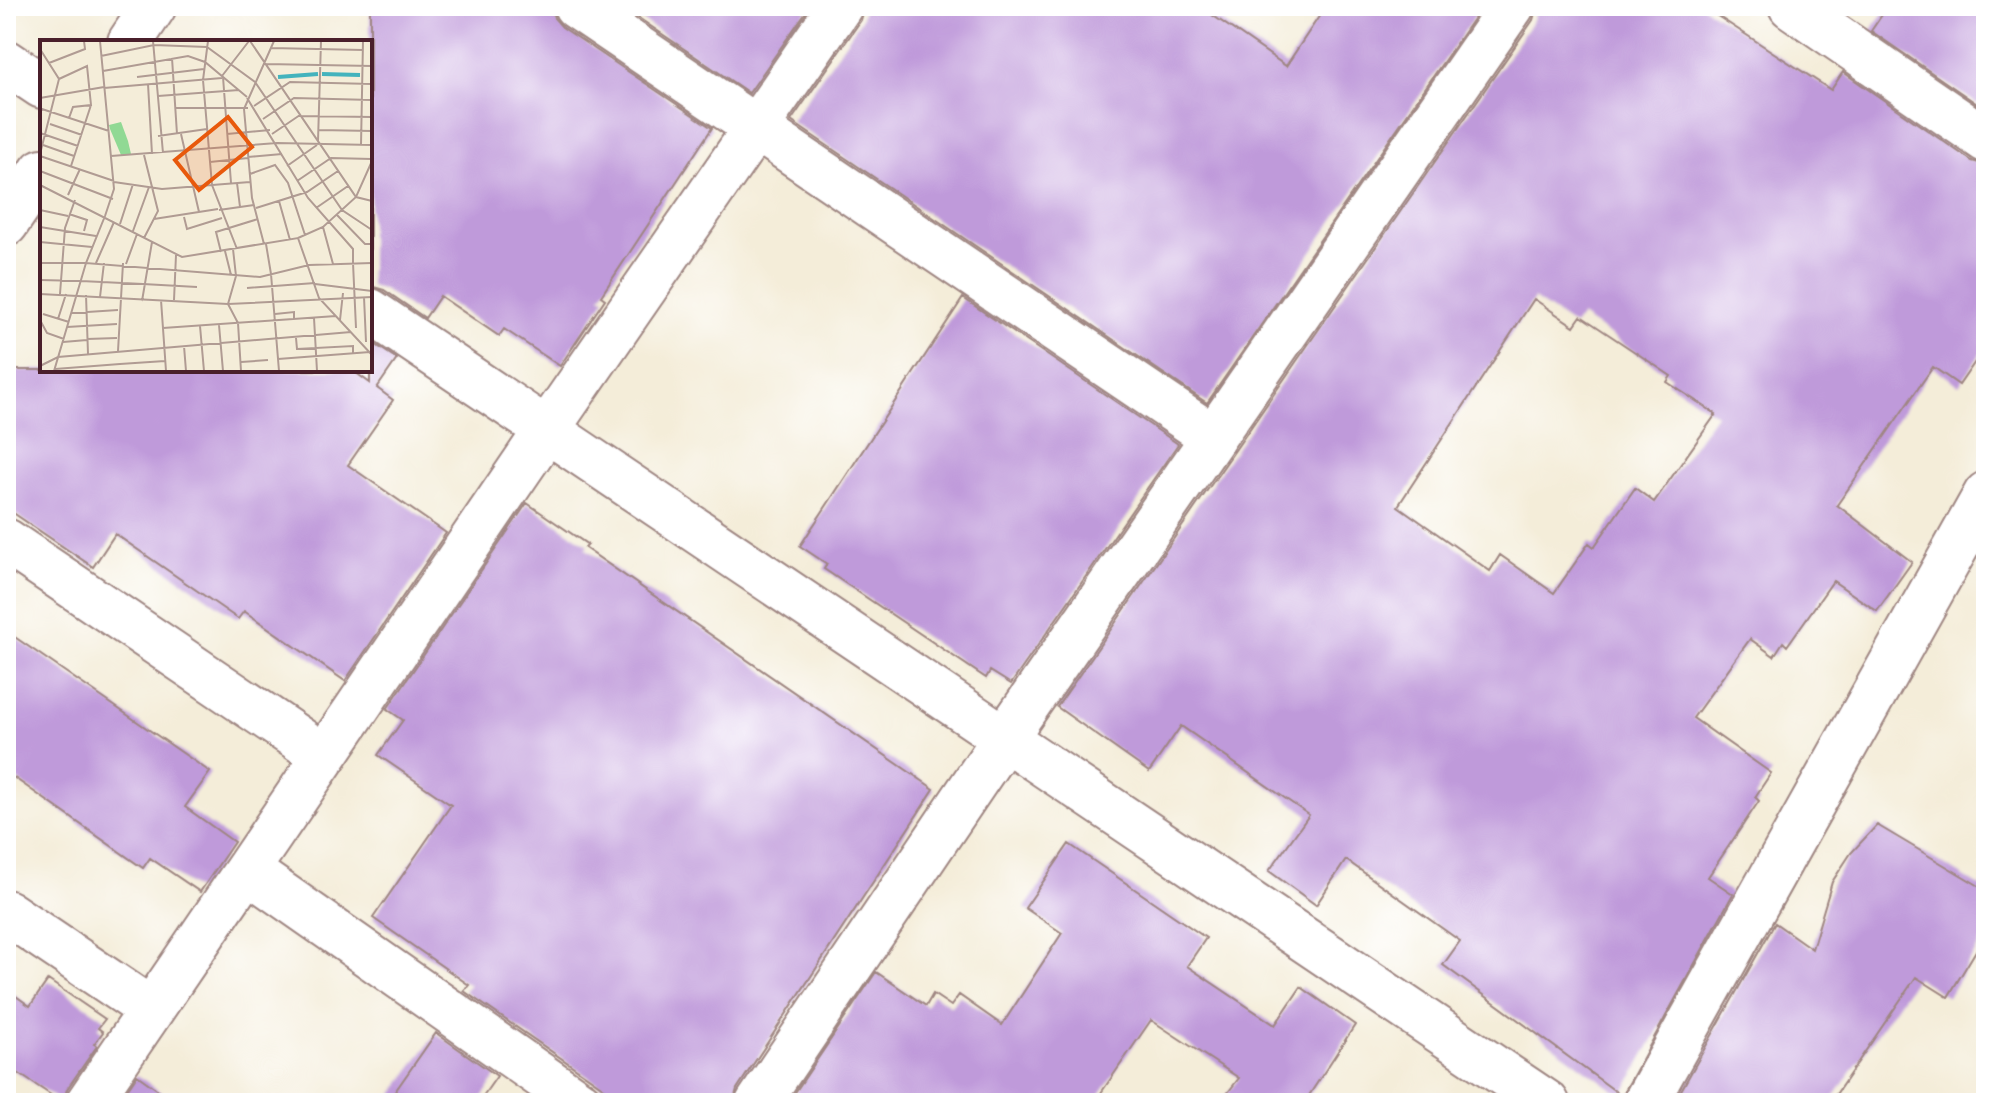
<svg xmlns="http://www.w3.org/2000/svg" width="1992" height="1109" font-family="Caveat,sans-serif">
<rect width="100%" height="100%" fill="#fff"/>
<filter id="ink" filterUnits="userSpaceOnUse"><feTurbulence type="fractalNoise" baseFrequency=".0125" numOctaves="2"/><feDisplacementMap in="SourceGraphic" scale="16" xChannelSelector="R" yChannelSelector="G"/><feConvolveMatrix kernelMatrix="1 2 1 2 8 2 1 2 1" color-interpolation-filters="sRGB"/></filter>
<filter id="wash" filterUnits="userSpaceOnUse"><feTurbulence type="fractalNoise" baseFrequency=".006" numOctaves="4" result="noise"/><feDisplacementMap in="SourceGraphic" scale="32" xChannelSelector="R" yChannelSelector="G"/><feGaussianBlur stdDeviation="1.8" result="paint"/><feColorMatrix in="noise" values="0 0 0 0 0 0 0 0 0 0 0 0 0 0 0 0 0 1.4 0 .05"/><feComposite in="paint" operator="in"/></filter>
<g filter="url(#wash)">
<rect width="100%" height="100%" fill="#f4edd9"/>
<g id="blocks">
<path fill="#bf9ada" fill-rule="evenodd" d="M370,6H551L554,18L562,27L712,128L601,296L605,299L560,366L504,329L499,336L440,296L425,318L384,290L370,286Z
M621,6H810L749,93Z
M865,6H1199L1286,66L1326,6H1482L1207,403L791,121L861,20Z
M1537,6H1702L1831,90L1843,72L1972,161L1986,165V346L1959,385L1933,367L1837,505L1912,562L1877,611L1833,581L1787,646L1783,642L1774,656L1750,639L1693,718L1771,773L1755,797L1759,801L1708,877L1733,894L1622,1096L1443,965L1460,941L1346,860L1316,905L1269,871L1309,815L1181,726L1149,772L1057,707L1533,20ZM1534,299L1574,326L1581,316L1671,376L1667,382L1716,414L1654,502L1635,488L1594,547L1589,543L1554,593L1500,555L1490,571L1398,506Z
M1888,6H1986V110L1871,31Z
M963,298L1178,444L1011,684L990,671L986,678L824,569L827,564L800,546Z
M370,341L397,359L377,388L393,400L348,465L446,533L345,681L244,611L238,619L115,534L93,567L6,508V370H352L370,383Z
M527,503L588,545L585,548L934,789L737,1089L733,1103H626L464,991L469,985L373,918L451,805L378,755L403,720L387,709Z
M6,631L210,772L185,807L234,842L200,892L150,858L143,868L6,772Z
M1877,825L1986,890V934L1948,997L1916,977L1830,1103H1674L1775,923L1812,949L1832,882L1851,853Z
M1069,844L1206,938L1187,966L1275,1025L1301,987L1355,1025L1304,1103H1220L1239,1078L1151,1020L1094,1103H788L876,972L926,1006L933,994L951,1006L959,995L1002,1025L1062,933L1025,908Z
M48,980L105,1019L98,1028L103,1032L94,1044L97,1046L67,1089L63,1103L6,1065V989L30,1006Z
M436,1033L497,1076L478,1103H387Z
M137,1075L176,1103H118Z"/>
</g>
</g>
<g filter="url(#ink)">
<use href="#blocks" fill-opacity="0" stroke="#9f8682" stroke-width="2"/>
<g fill="none" stroke-linecap="round" stroke-linejoin="round">
<defs>
<path id="street" d="M576,6L1213,437
M1791,6L1986,140
M130,42L154,6
M6,62L42,86
M6,224L42,171
M370,311L1547,1103
M6,541L324,756
M247,870L580,1103
M6,912L151,1010
M88,1103L546,431L840,6
M758,1103L1004,739L1512,6
M1645,1103L1986,494"/>
</defs>
<use href="#street" stroke="#9f8682" stroke-width="48"/>
<use href="#street" stroke="#fff" stroke-width="44"/>
</g>
</g>
<g transform="translate(40 40)">
<rect width="332" height="332" fill="#f4edd9"/>
<path d="M81,82L88,101L91,114L81,115L70,89L69,85Z" fill="#90d994"/>
<path fill="none" stroke="#43b3bd" stroke-width="4" d="M282,34L320,35M238,37L278,34"/>
<path fill="none" stroke="#b09b93" stroke-width="2" d="M60,1L74,149L65,176M113,1L123,113M168,1L163,40L172,145L197,209M210,1L316,157L332,161M231,8L323,10M0,9L19,39L0,114M61,16L114,5L167,7L215,42L302,170L332,190M132,18L137,94M9,23L45,9L44,1M226,24L332,26M63,31L148,16L165,22L207,57M182,36L209,1M97,37L164,29M183,37L191,143M19,39L47,26L51,65L33,67L29,78M108,44L112,114M64,48L182,38M118,56L199,50M0,58L64,47M207,58L268,158L313,209V223M214,66L250,42L332,44M136,68H208M0,73L2,69L69,91M261,76L332,77M223,79L254,58L332,60M10,84L42,95M279,90L332,91M0,93L38,106M141,94L159,172M187,94L230,90M232,94L260,75M118,96L167,89M278,101L281,1M3,105L34,116M321,105L323,1M0,116L74,141M71,116L237,103L332,105M208,117L242,114M170,122L208,118M31,126L51,65M247,126L277,105M0,131L73,159M210,134L235,125L248,143L265,195M257,141L291,118L332,119M74,142L122,149L210,142M197,143L200,167M0,145L142,217L258,198L279,258L332,315M28,155L40,129M239,161L250,200M216,168L267,152L298,131M276,168L308,146M0,170L28,176M179,170L214,165M29,174L47,180L44,191M297,175L325,204H332M144,177L147,189L182,178M114,179L178,169M80,184L93,144M0,187L56,196M283,187L293,224M93,191L109,147M104,198L118,171L104,115M258,198L283,187L316,157L332,121M0,202L52,207M224,204L212,158L204,69L234,1M226,204L231,234M193,209L196,236M185,211L191,235M181,212L176,192L218,179M0,223H46L65,176M56,223L74,182M313,223L316,288M86,224L97,194M231,234L239,331M0,240L41,241M41,241L103,244M103,244L157,247M275,244L332,251M207,248L275,243M0,254L188,264L332,257M20,254L25,188L35,160M46,255L48,314M60,257L64,223M324,257L326,302M121,260L126,331M134,260L136,215M102,261L112,202M188,264L198,283L201,331M188,264L196,236M32,273L78,270M3,274L29,282M235,274L254,272V279M274,278L277,331M18,279L26,254M0,280L7,293L24,299M300,280L303,253M179,285L183,331M160,286L164,331M27,287L77,284M123,288L296,276M256,298L257,309L313,306V313M47,299L77,298M23,302L47,300M144,306L146,331M78,311L83,223M238,319L330,312M201,322L228,320M80,324L125,321M0,326L18,317L311,292M15,329L80,324M14,331L46,223L220,237L269,225L332,223"/>
<path fill="#e8590c" fill-opacity="0.15" stroke="#e8590c" stroke-width="4" d="M188,77L212,107L159,150L135,120Z"/>
<rect width="332" height="332" fill="none" stroke="#4a1f2b" stroke-width="4"/>
</g>
<rect width="1992" height="1109" fill="none" stroke="#fff" stroke-width="32"/>
</svg>
